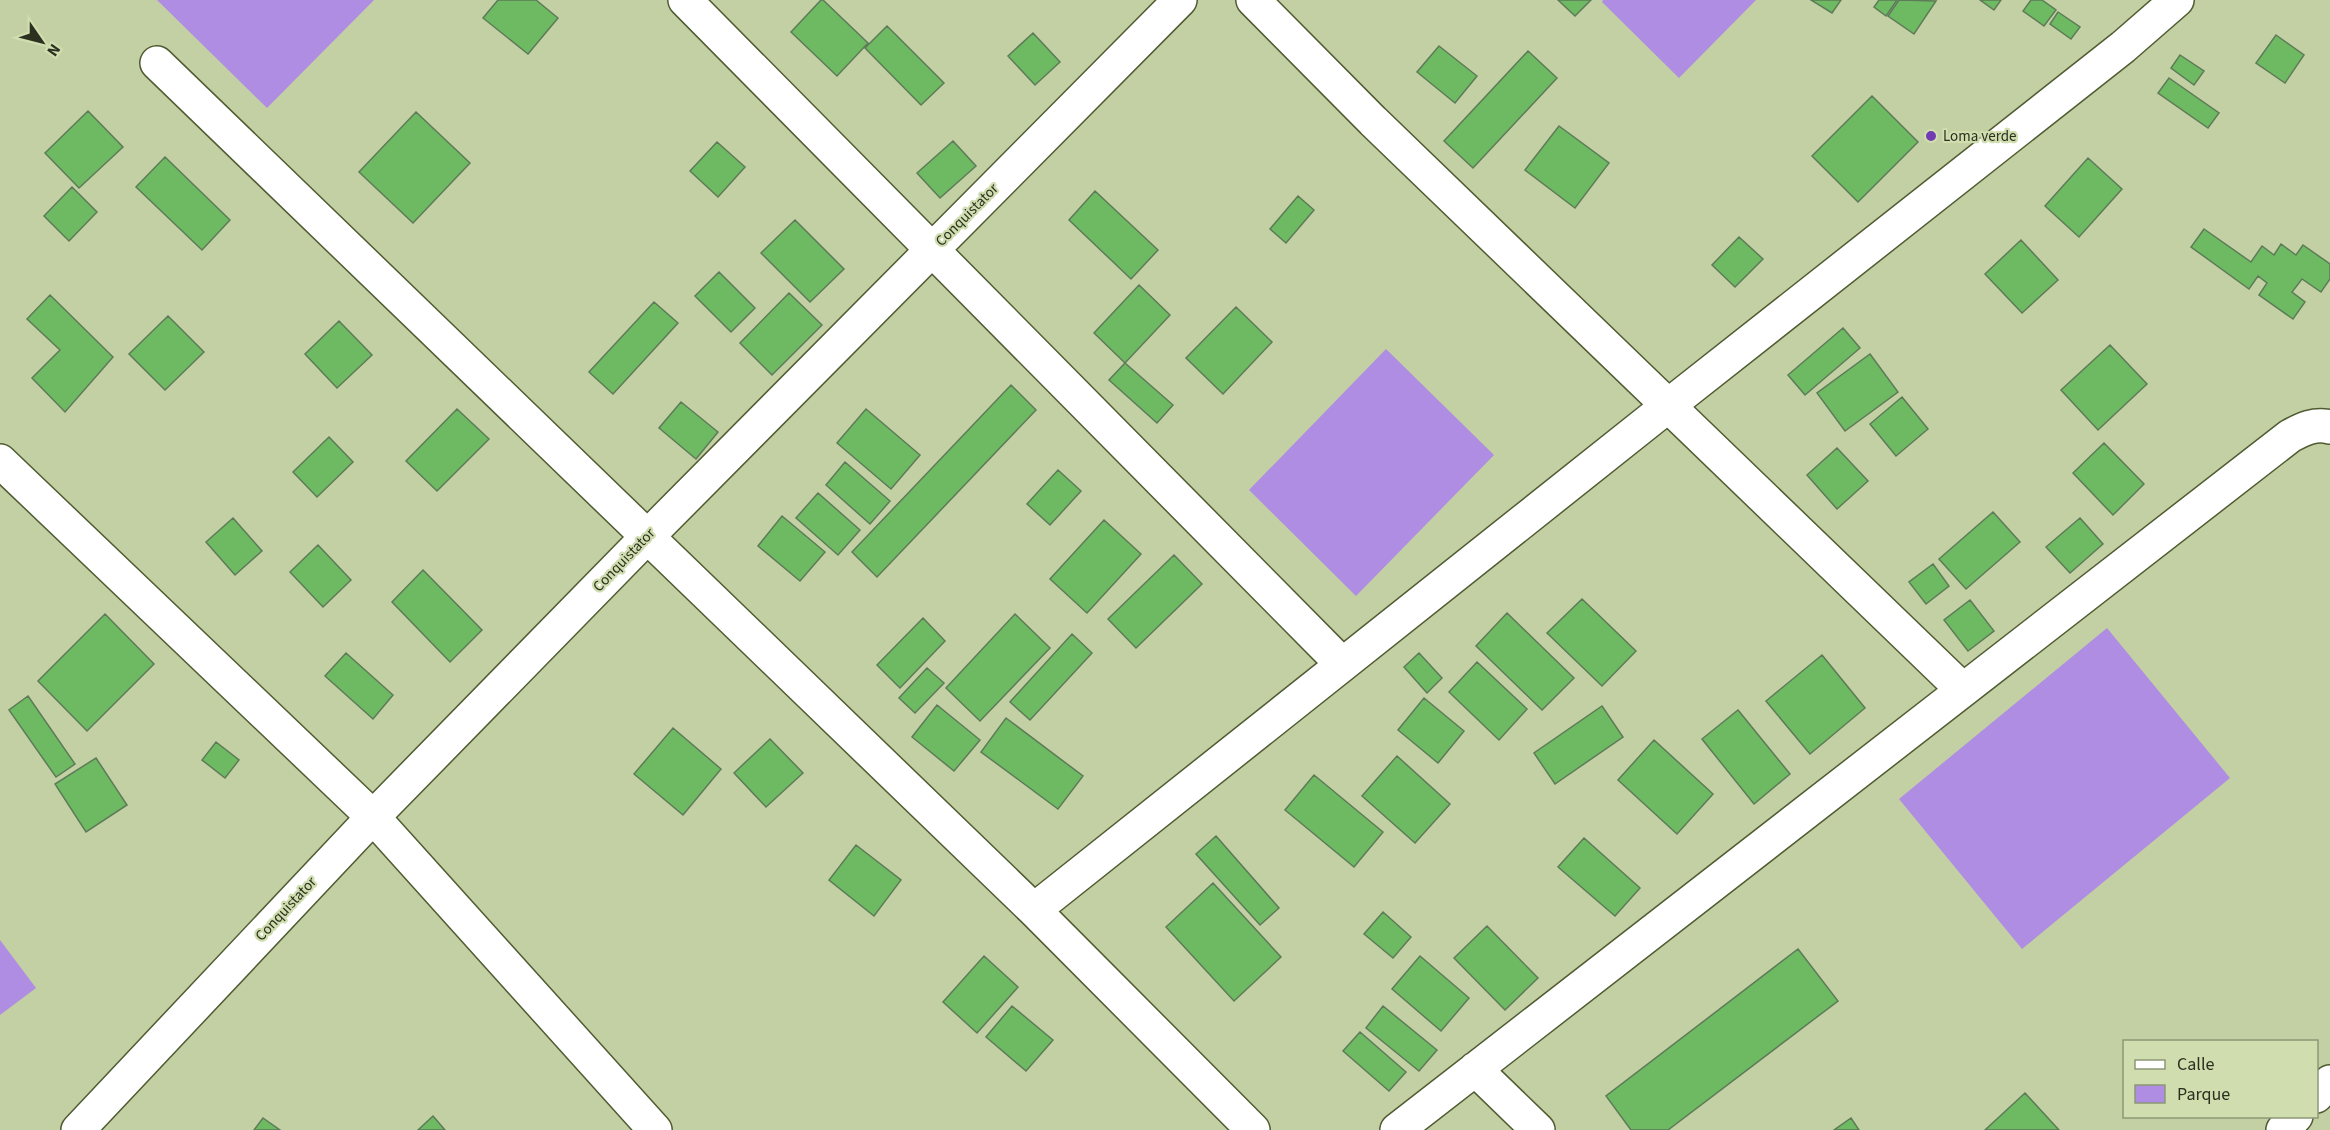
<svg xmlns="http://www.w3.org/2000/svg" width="2330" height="1130" font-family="'Source Sans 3',sans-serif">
<rect width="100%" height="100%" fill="#c3d0a3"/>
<path fill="#af8de2" d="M157,0H374L267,108Z
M1603,0H1756L1679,78L1602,2Z
M1386,349L1494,455L1356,596L1249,490Z
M2107,628L2230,778L2022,949L1899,799Z
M0,940L36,988L0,1015Z"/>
<path fill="#6eba63" stroke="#5d7b58" stroke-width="1.5" d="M498,0H536L558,18L528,54L483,18Z
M821,0H823L868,43L837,76L791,32Z
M1558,0H1591L1575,16Z
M1811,0H1841L1832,13Z
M1879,0H1897L1886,16L1874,7Z
M1899,0L1936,1L1914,34L1888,16Z
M1980,0H2001L1994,10Z
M2031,0H2042L2056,10L2044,26L2023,11Z
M2058,12L2080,27L2071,39L2050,24Z
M887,26L944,83L921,105L865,48Z
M1033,33L1060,62L1035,85L1008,56Z
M2276,35L2304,55L2285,83L2256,63Z
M1439,46L1477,76L1455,103L1417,72Z
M1528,51L1557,78L1473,168L1444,141Z
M2180,55L2204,71L2194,85L2171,68Z
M2169,78L2219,113L2208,128L2158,93Z
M1872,96L1918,142L1858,202L1812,156Z
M88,111L123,147L79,188L45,153Z
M416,112L470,163L413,223L359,172Z
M1559,126L1609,163L1575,208L1525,170Z
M953,141L976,166L940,198L917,173Z
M717,142L745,167L718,197L690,171Z
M165,157L230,220L202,250L136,187Z
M2088,158L2122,189L2079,237L2045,206Z
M72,187L97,212L69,241L44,216Z
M1095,191L1158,250L1131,279L1069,220Z
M1298,196L1314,210L1286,243L1270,229Z
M795,220L844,269L810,302L761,253Z
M2204,229L2251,262L2262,246L2274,255L2281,244L2296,255L2303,245L2330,264V279L2321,292L2302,279L2292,292L2305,302L2293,319L2259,295L2267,283L2258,276L2249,289L2191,247Z
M1739,237L1763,259L1735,287L1712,265Z
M2021,240L2058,280L2022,313L1985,274Z
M719,272L755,308L731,332L695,296Z
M1139,285L1170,315L1125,363L1094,333Z
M789,293L822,325L772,375L740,343Z
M50,295L113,357L65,412L32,378L60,350L27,319Z
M654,302L678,323L613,394L589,372Z
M1236,307L1272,342L1223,394L1186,358Z
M168,316L204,352L165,390L129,354Z
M339,321L372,355L337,388L305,354Z
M1843,328L1860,348L1805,395L1788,375Z
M2110,345L2147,384L2098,430L2061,390Z
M1870,354L1898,392L1845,431L1817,393Z
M1125,363L1173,405L1157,423L1109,380Z
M1011,385L1036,410L877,577L852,552Z
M1902,397L1928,429L1896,456L1870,424Z
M681,402L718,432L696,459L659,428Z
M457,409L489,439L437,491L406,461Z
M866,409L920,455L891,489L837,443Z
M329,437L353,462L317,497L293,472Z
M2104,443L2144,484L2113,515L2073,473Z
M1837,448L1868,481L1837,509L1807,475Z
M845,462L890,501L870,524L826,485Z
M1058,470L1081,491L1050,525L1027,504Z
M818,493L860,530L838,555L796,518Z
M1993,512L2020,542L1966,589L1939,559Z
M782,516L825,552L800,581L758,546Z
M233,518L262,551L235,575L206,542Z
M2080,518L2103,544L2070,573L2046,547Z
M1104,520L1141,554L1087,613L1050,579Z
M318,545L351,580L323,607L290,572Z
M1174,555L1202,584L1136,648L1108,619Z
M1933,564L1949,586L1926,604L1909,582Z
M423,570L482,630L450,662L392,602Z
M1582,599L1636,651L1602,686L1547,633Z
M1970,600L1994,631L1968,651L1944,620Z
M1507,613L1574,678L1542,710L1476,646Z
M105,614L154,664L87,731L38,681Z
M1015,614L1050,648L980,721L946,688Z
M923,618L945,641L900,688L877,665Z
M1072,634L1092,653L1030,720L1010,702Z
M346,653L393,695L373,719L325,676Z
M1419,653L1442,678L1427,693L1404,667Z
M1822,655L1865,708L1810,754L1766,701Z
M1477,662L1527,709L1499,740L1449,692Z
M927,668L944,683L915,713L899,698Z
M28,696L75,764L56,777L9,710Z
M1424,698L1464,731L1438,763L1398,730Z
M937,705L980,740L954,771L912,737Z
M1602,706L1623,737L1555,784L1534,753Z
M1738,710L1790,774L1754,804L1702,739Z
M1006,718L1083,776L1058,809L981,752Z
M673,728L721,769L683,815L634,774Z
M770,739L803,773L766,807L734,773Z
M1654,740L1713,794L1677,834L1618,780Z
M216,742L239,760L225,778L202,760Z
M1397,756L1450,804L1415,843L1362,796Z
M96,758L127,805L86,832L55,784Z
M1314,775L1383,832L1354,867L1285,810Z
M1216,836L1279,908L1260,925L1196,854Z
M1584,838L1640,888L1615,916L1558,867Z
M856,845L901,880L874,916L829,880Z
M1213,883L1281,957L1234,1001L1166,927Z
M1383,912L1411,937L1393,958L1364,934Z
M1487,926L1538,978L1505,1010L1454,958Z
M1798,949L1838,1001L1668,1130H1631L1606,1096Z
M984,956L1018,987L977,1033L943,1002Z
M1420,956L1469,998L1441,1031L1392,989Z
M1012,1006L1053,1040L1026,1071L986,1037Z
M1383,1006L1437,1050L1419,1071L1366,1028Z
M1360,1032L1406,1072L1389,1091L1343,1051Z
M2025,1093L2059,1130H1985Z
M433,1116L445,1130H418Z
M263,1118L280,1130H254Z
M1851,1118L1859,1130H1834Z"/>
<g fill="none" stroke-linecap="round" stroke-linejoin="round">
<defs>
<path id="minor" d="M685,0L1342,664
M1253,0L1373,121L1963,690
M157,63L1034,910L1253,1130
M0,461L373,817L655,1130
M1034,910L1669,405L2123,47L2177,0
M1475,1069L1538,1130
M2316,1096L2330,1082
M78,1130L373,817L648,536L1180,0
M1397,1130L2290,436C2303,429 2315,423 2330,427
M2283,1130L2296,1116"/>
</defs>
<use href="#minor" stroke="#505b32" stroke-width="36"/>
<use href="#minor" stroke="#fff" stroke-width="33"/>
</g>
<circle fill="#723bb1" stroke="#cfddaf" stroke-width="2" cx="1931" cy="136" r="6"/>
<g text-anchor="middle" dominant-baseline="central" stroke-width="4.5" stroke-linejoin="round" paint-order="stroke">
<g font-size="15" fill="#2b301f" stroke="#cfddaf" text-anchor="start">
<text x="1943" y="136">Loma verde</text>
</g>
<g font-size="15" fill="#2b301f" stroke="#cfddaf">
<text transform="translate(967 215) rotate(-45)">Conquistator</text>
<text transform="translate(624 560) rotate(-46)">Conquistator</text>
<text transform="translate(286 909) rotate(-47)">Conquistator</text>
</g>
</g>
<rect x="2123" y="1040" width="195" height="78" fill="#cfddaf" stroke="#8d9875" stroke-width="1.5"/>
<rect x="2135" y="1060" width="30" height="9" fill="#ffffff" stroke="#8d9875" stroke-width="1.5"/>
<text x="2177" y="1070" font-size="18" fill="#2b301f">Calle</text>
<rect x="2135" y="1085" width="30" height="18" fill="#af8de2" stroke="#8d9875" stroke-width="1.5"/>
<text x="2177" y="1100" font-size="18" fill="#2b301f">Parque</text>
<g transform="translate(42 42) rotate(125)" stroke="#cfddaf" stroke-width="4.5" paint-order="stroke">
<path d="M0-4.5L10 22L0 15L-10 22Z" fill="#2b301f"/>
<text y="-9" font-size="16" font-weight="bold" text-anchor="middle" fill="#2b301f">N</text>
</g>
</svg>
